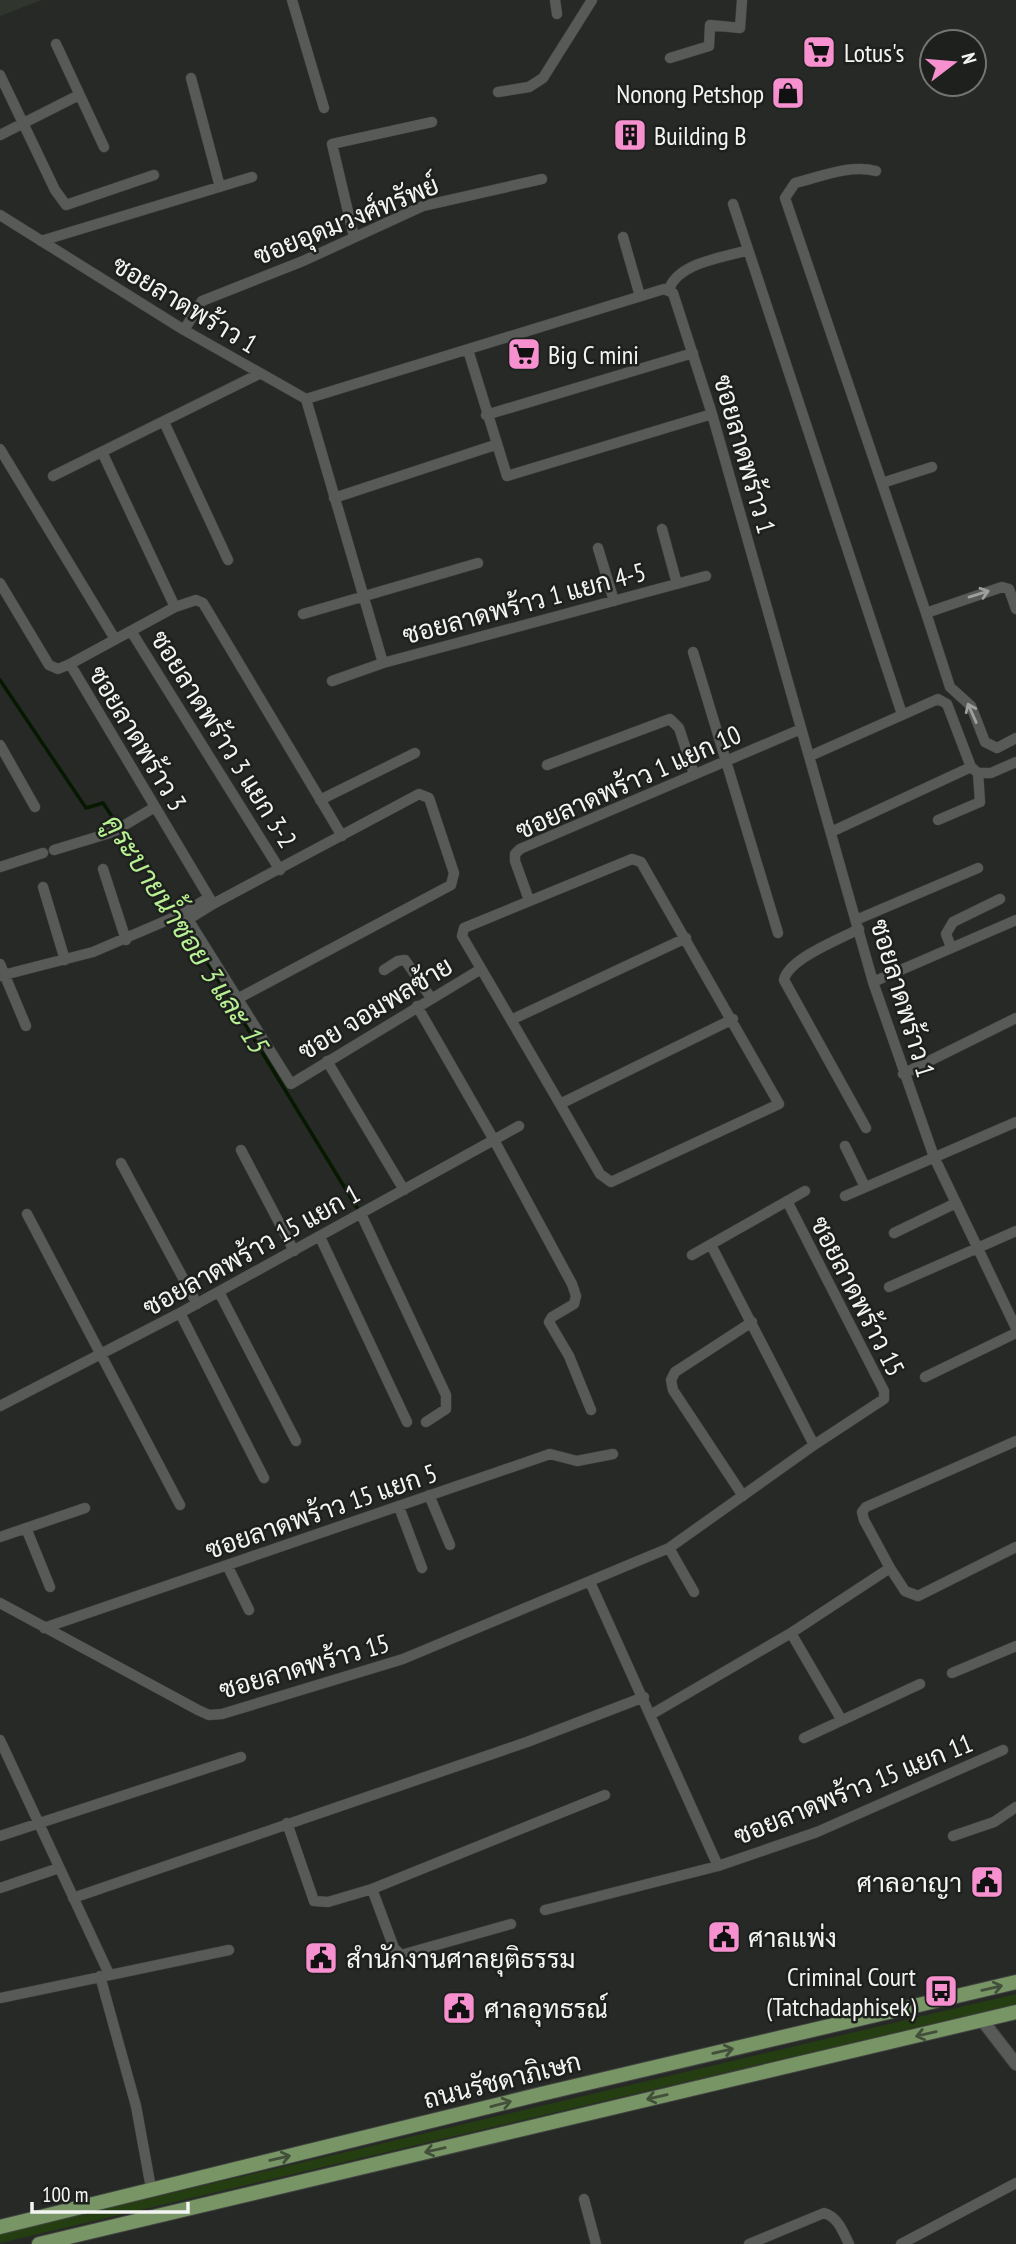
<svg xmlns="http://www.w3.org/2000/svg" width="1016" height="2244" font-family="'PT Sans Narrow',Sarabun,sans-serif">
<rect width="100%" height="100%" fill="#272926"/>
<path fill="#30352d" d="M0,0H42L0,16Z"/>
<path fill="#243e11" d="M1016,1994V2004L0,2243V2234L45,2223Z"/>
<g fill="none" stroke-linecap="round" stroke-linejoin="round">
<path stroke="#061900" stroke-width="3.5" d="M0,680L86,808L103,803L185,926L359,1211"/>
<defs>
<path id="minor" d="M292,0L324,108
M555,0L557,14
M56,44L104,147
M670,58L709,46L710,25L740,28L742,0
M0,75L55,190L66,205L154,175
M191,78L220,187
M498,92L529,87L543,78L592,0
M0,135L79,95
M876,171C850,164 820,177 795,183L785,198L926,613
M733,204L902,714
M0,215L184,330L306,399L664,289L673,293L712,414L873,982L934,1157L1016,1328
M354,237L332,144L432,122
M623,237L640,296
M41,241L252,177
M669,289C679,262 723,258 748,250
M184,330L202,301L303,261L423,206L542,179
M468,350L507,476L712,414
M306,399L383,663
M486,415L693,353
M164,422L228,560
M0,449L115,639
M102,452L175,607
M53,476L259,374
M882,483L932,467
M334,498L495,445
M662,529L677,584
M598,548L614,601
M0,583L49,665L58,669L70,664L213,904L419,794L429,798L454,873L451,885L237,999
M1016,609L1009,589L1002,587L926,613L950,687L971,706L985,742L997,748L1016,738
M303,614L478,563
M131,631L280,870
M693,652L778,933
M70,664L175,607L196,600L203,603L342,836
M332,681L383,663L706,576
M0,745L35,807
M810,756L938,699L947,704L971,767L978,773H991L1016,762
M547,765L670,719L679,728L694,774
M320,800L415,753
M938,820L980,802L978,773
M831,832L971,767
M54,850L113,832L155,807
M0,867L43,853
M103,869L126,940
M43,887L65,960
M208,898L184,913L291,1084L481,969
M529,900L515,861V854L520,849L801,729
M187,920L213,904
M856,920L978,868
M859,929C840,939 788,959 784,980L866,1128
M951,947L946,934L953,922L1000,899
M0,964L26,1026
M384,970L398,961L405,960L431,998
M0,976L93,952L184,913
M873,982L1016,920
M417,1006L494,1140L572,1284L576,1296L574,1304L552,1317L549,1322L569,1356L591,1410
M511,1020L686,938
M327,1061L404,1190
M903,1074L1016,1018
M560,1104L600,1174L611,1182L779,1104L641,862L632,859L464,928L462,936L560,1104L733,1019
M845,1146L865,1187
M241,1150L294,1251
M121,1163L197,1304
M845,1196L1016,1122
M27,1214L180,1505
M361,1214L446,1395V1409L426,1422
M894,1233L956,1203
M320,1237L407,1422
M711,1245L814,1445
M692,1255L805,1191
M889,1287L1016,1231
M219,1292L296,1441
M180,1313L264,1478
M925,1377L1016,1333
M0,1406L180,1313L519,1126
M429,1495L450,1545
M743,1496L673,1390L671,1380L675,1372L752,1322
M399,1507L422,1568
M26,1528L50,1587
M0,1537L85,1508
M669,1548L694,1592
M228,1567L249,1610
M890,1568L905,1591L918,1596L1016,1547
M590,1582L718,1866
M0,1603L198,1710L209,1715L222,1714L403,1659L669,1548L814,1445L884,1399V1391L787,1201
M44,1628L550,1454L577,1461L613,1454
M791,1633L841,1719
M952,1673L1016,1646
M652,1714L791,1633L890,1568L864,1520L862,1512L866,1507L1016,1441
M804,1738L920,1684
M0,1740L109,1974
M287,1823L314,1901L328,1902L372,1889
M0,1836L241,1757
M953,1836L994,1822L1016,1807
M0,1888L59,1868
M73,1898L527,1742L644,1697
M545,1910L718,1866L817,1832L1003,1750
M511,1924L401,1955L394,1948L372,1889L605,1795
M100,1976L136,2106L151,2188
M0,1998L229,1950
M584,2199L596,2244
M749,2244L824,2213C838,2217 843,2232 849,2244
M901,2244L1016,2183"/>
<path id="tertiary" d="M982,2020L1016,2064"/>
<path id="primary" d="M0,2227L541,2094L1016,1982
M39,2244L1016,2012"/>
</defs>
<use href="#minor" stroke="#424441" stroke-width="11"/>
<use href="#tertiary" stroke="#424441" stroke-width="14"/>
<use href="#primary" stroke="#424441" stroke-width="16"/>
<use href="#minor" stroke="#585a57" stroke-width="10"/>
<use href="#tertiary" stroke="#585a57" stroke-width="12"/>
<use href="#primary" stroke="#789665" stroke-width="14"/>
</g>
<defs><path id="oneway-shaft" d="M-6 0H5M1.5-3L5.5 0L1.5 3" fill="none" stroke-width="1.6" stroke-linecap="round" stroke-linejoin="round" transform="scale(1.75)"/></defs>
<g stroke="#9ea09d">
<use href="#oneway-shaft" transform="translate(979 594) rotate(-17)"/>
<use href="#oneway-shaft" transform="translate(972 713) rotate(-114)"/>
</g>
<g stroke="#424f3a">
<use href="#oneway-shaft" transform="translate(992 1988) rotate(-13)"/>
<use href="#oneway-shaft" transform="translate(926 2034) rotate(167)"/>
<use href="#oneway-shaft" transform="translate(723 2051) rotate(-13)"/>
<use href="#oneway-shaft" transform="translate(657 2097) rotate(167)"/>
<use href="#oneway-shaft" transform="translate(501 2104) rotate(-15)"/>
<use href="#oneway-shaft" transform="translate(435 2150) rotate(167)"/>
<use href="#oneway-shaft" transform="translate(280 2158) rotate(-13)"/>
</g>
<defs>
<symbol id="supermarket-square" viewBox="-11 -11 22 22"><rect x="-9" y="-9" width="18" height="18" rx="4" fill="#f790ce" stroke="#1e201d"/><path d="M-6-5.5h2.5l.6 2H6L4.5 2H-2.5L-4.4-4H-6ZM-1.5 3.2a1.3 1.3 0 1 0 .1 0ZM3 3.2a1.3 1.3 0 1 0 .1 0Z" fill="#111"/></symbol>
<symbol id="shop-square" viewBox="-11 -11 22 22"><rect x="-9" y="-9" width="18" height="18" rx="4" fill="#f790ce" stroke="#1e201d"/><path d="M-5-2.5h2.3a2.7 3.5 0 0 1 5.4 0H5L5.5 6h-11ZM-1.5-2.5h3a1.5 2.3 0 0 0-3 0Z" fill="#111"/></symbol>
<symbol id="building-square" viewBox="-11 -11 22 22"><rect x="-9" y="-9" width="18" height="18" rx="4" fill="#f790ce" stroke="#1e201d"/><path d="M-4-6H4V6H1V3H-1V6H-4ZM-2.5-4.3h1.7v1.8h-1.7ZM.8-4.3h1.7v1.8H.8ZM-2.5-1h1.7V.8h-1.7ZM.8-1h1.7V.8H.8Z" fill="#111"/></symbol>
<symbol id="civic-square" viewBox="-11 -11 22 22"><rect x="-9" y="-9" width="18" height="18" rx="4" fill="#f790ce" stroke="#1e201d"/><path d="M-.6-6.5H3V-4.5H.6V-3L4-1V1h2V6H-6V1h2V-1L-.6-3ZM-1.2 2.5V6h2.4V2.5Z" fill="#111"/></symbol>
<symbol id="bus-square" viewBox="-11 -11 22 22"><rect x="-9" y="-9" width="18" height="18" rx="4" fill="#f790ce" stroke="#1e201d"/><path d="M-5-6H5V4H4V6H2V4H-2V6H-4V4H-5ZM-3.5-4V0h7V-4ZM-3.5 1.2v1.5H-2V1.2ZM2 1.2v1.5H3.5V1.2Z" fill="#111"/></symbol>
</defs>
<g fill-rule="evenodd">
<use href="#supermarket-square" x="800" y="33" width="38" height="38"/>
<use href="#shop-square" x="769" y="74" width="38" height="38"/>
<use href="#building-square" x="611" y="116" width="38" height="38"/>
<use href="#supermarket-square" x="505" y="335" width="38" height="38"/>
<use href="#civic-square" x="968" y="1863" width="38" height="38"/>
<use href="#civic-square" x="705" y="1918" width="38" height="38"/>
<use href="#civic-square" x="302" y="1939" width="38" height="38"/>
<use href="#bus-square" x="922" y="1972" width="38" height="38"/>
<use href="#civic-square" x="440" y="1989" width="38" height="38"/>
</g>
<g text-anchor="middle" dominant-baseline="central" stroke-width="5" stroke-linejoin="round" paint-order="stroke">
<g font-size="26" fill="#f4f5f3" stroke="#1e201d" text-anchor="start">
<text x="844" y="52">Lotus's</text>
<text x="764" y="93" text-anchor="end">Nonong Petshop</text>
<text x="654" y="135">Building B</text>
<text x="548" y="354">Big C mini</text>
<text x="962" y="1882" text-anchor="end">ศาลอาญา</text>
<text x="748" y="1937">ศาลแพ่ง</text>
<text x="346" y="1958">สำนักงานศาลยุติธรรม</text>
<text x="916" y="1976" text-anchor="end">Criminal Court<tspan x="916" dy="30">(Tatchadaphisek)</tspan></text>
<text x="484" y="2008">ศาลอุทธรณ์</text>
</g>
<g font-size="26" fill="#f4f5f3" stroke="#1e201d">
<text transform="translate(346 220) rotate(-22)">ซอยอุดมวงศ์ทรัพย์</text>
<text transform="translate(185 304) rotate(31)">ซอยลาดพร้าว 1</text>
<text transform="translate(745 454) rotate(74)">ซอยลาดพร้าว 1</text>
<text transform="translate(524 603) rotate(-15)">ซอยลาดพร้าว 1 แยก 4-5</text>
<text transform="translate(138 738) rotate(59)">ซอยลาดพร้าว 3</text>
<text transform="translate(224 739) rotate(58)">ซอยลาดพร้าว 3 แยก 3-2</text>
<text transform="translate(628 782) rotate(-24)">ซอยลาดพร้าว 1 แยก 10</text>
<text transform="translate(903 998) rotate(73)">ซอยลาดพร้าว 1</text>
<text transform="translate(375 1008) rotate(-31)">ซอย จอมพลซ้าย</text>
<text transform="translate(251 1250) rotate(-29)">ซอยลาดพร้าว 15 แยก 1</text>
<text transform="translate(858 1296) rotate(63)">ซอยลาดพร้าว 15</text>
<text transform="translate(321 1511) rotate(-19)">ซอยลาดพร้าว 15 แยก 5</text>
<text transform="translate(304 1666) rotate(-16)">ซอยลาดพร้าว 15</text>
<text transform="translate(853 1789) rotate(-22)">ซอยลาดพร้าว 15 แยก 11</text>
<text transform="translate(502 2080) rotate(-14)">ถนนรัชดาภิเษก</text>
</g>
<g font-size="28" font-style="italic" fill="#b7f193" stroke="#1e201d">
<text transform="translate(186 933) rotate(57)">คูระบายน้ำซอย 3 และ 15</text>
</g>
</g>
<g transform="translate(953 63) rotate(74)"><circle r="33" fill="#1e201d" stroke="#747573" stroke-width="2"/>
<path d="M0-5L12 26L0 18L-12 26Z" fill="#f790ce"/>
<text y="-10" font-size="19" font-weight="bold" text-anchor="middle" fill="#f4f5f3">N</text>
</g>
<path d="M32 2202v10h156v-10" fill="none" stroke="#f4f5f3" stroke-width="3.5"/>
<text x="42" y="2202" font-size="21" fill="#f4f5f3" stroke="#1e201d" stroke-width="5" paint-order="stroke">100 m</text>
</svg>
